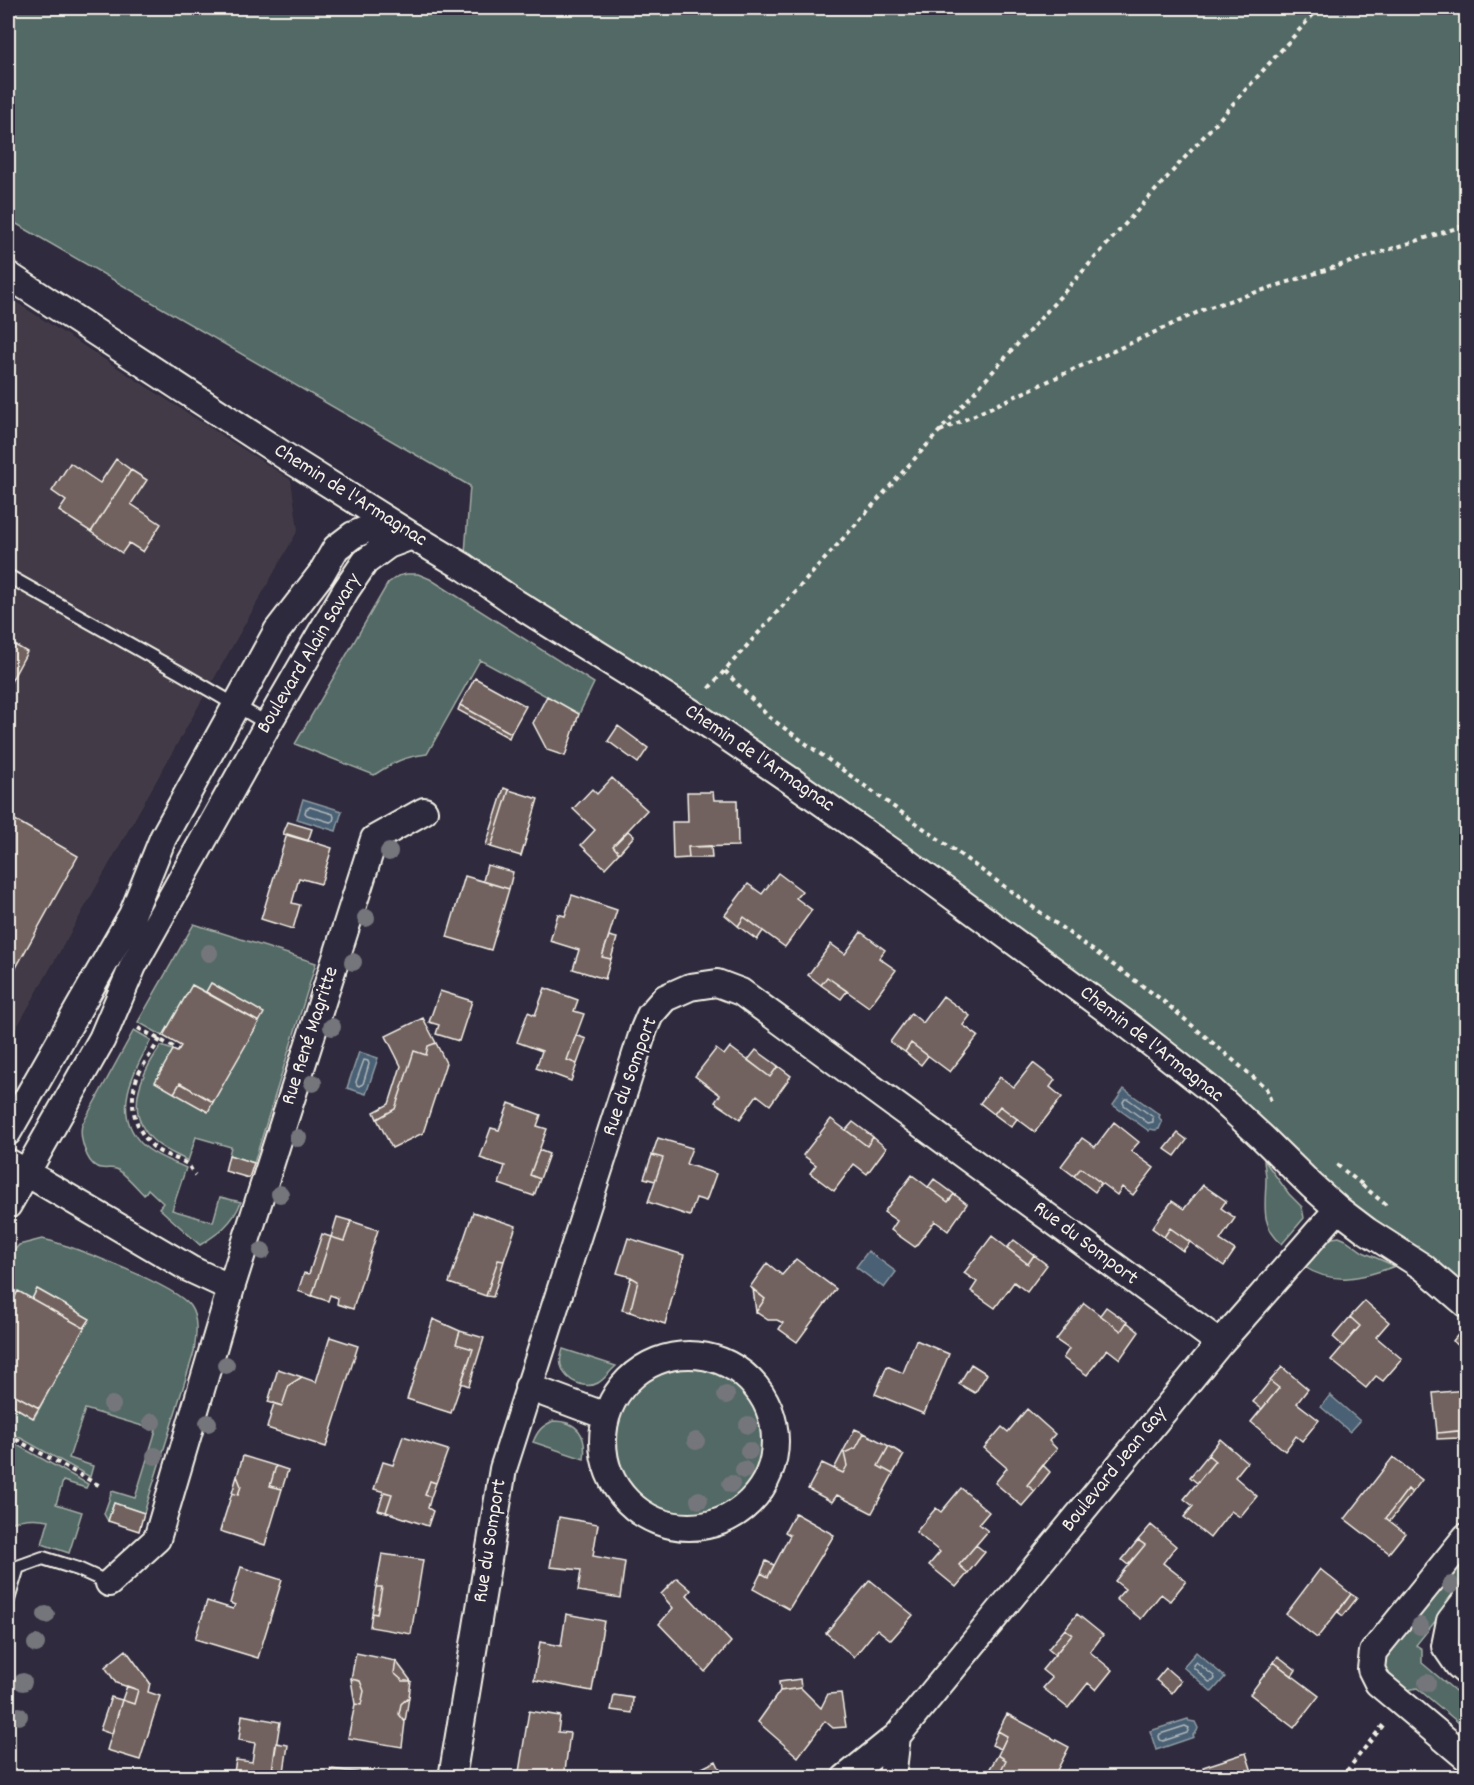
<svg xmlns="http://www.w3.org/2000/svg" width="1474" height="1785" font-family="Dekko,sans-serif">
<rect width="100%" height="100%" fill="#2f2a3d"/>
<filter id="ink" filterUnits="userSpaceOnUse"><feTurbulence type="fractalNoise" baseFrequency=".0167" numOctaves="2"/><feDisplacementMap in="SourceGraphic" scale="12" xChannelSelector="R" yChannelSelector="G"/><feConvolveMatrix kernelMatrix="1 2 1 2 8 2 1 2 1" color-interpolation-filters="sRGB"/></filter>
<g filter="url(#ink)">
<path fill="#433b47" d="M8,297L291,480L298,530L8,1043Z"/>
<path fill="#536965" stroke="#a4ada6" stroke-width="1.5" d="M8,8H1466V1304L1212,1091L464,567L470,486L8,219Z
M407,574H418L430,579L594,683L579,714L480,660L427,754C403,757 394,762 374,775L295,744L388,583L398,576Z
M194,924L316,963L254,1163L229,1155L231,1147L196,1137L188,1161C177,1155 164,1150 155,1142C123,1114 140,1075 161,1046L173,1050L156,1082L213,1102L263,1013L211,983L206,992L192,985L163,1036L138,1022Z
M134,1030L151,1040C134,1071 111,1111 141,1143C153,1155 171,1161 186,1168L172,1210L213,1222L220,1197L241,1202C233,1223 218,1234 200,1245L159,1208L163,1203L148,1189L144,1195C138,1189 124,1172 116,1169C111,1167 103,1170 97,1167C86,1162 79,1136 82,1125Z
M1264,1160L1289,1194L1302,1207L1304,1218L1282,1244C1259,1225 1266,1203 1266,1178C1266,1172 1264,1166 1264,1160Z
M1339,1237L1346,1240L1363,1252L1395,1266C1363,1278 1333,1286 1303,1266L1325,1239Z
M42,1239C67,1243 178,1287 190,1306C199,1319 196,1337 194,1352L144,1513L114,1503L108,1521L104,1514L112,1491L135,1498L156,1430L85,1409L69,1458L93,1466L90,1477L8,1431V1403L34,1418L89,1319L37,1289L32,1299L18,1292L8,1310V1257L19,1245Z
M563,1349L616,1366C610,1371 605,1379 598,1383C586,1390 566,1381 562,1368C559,1362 561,1356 563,1349Z
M616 1442a73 73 0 1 1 146 0a73 73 0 1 1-146 0Z
M553,1421C578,1421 587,1435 584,1459L533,1442C538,1430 542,1426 553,1421Z
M8,1440L88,1484L86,1488L63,1481L56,1504L82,1512L69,1553L42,1544L49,1520C34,1517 21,1518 8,1524Z
M1457,1563H1466V1583L1416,1645L1422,1649V1663L1466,1700V1729L1417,1688L1403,1691C1386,1677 1383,1673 1385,1650Z"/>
<path fill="#4a6175" stroke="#8e9ba3" stroke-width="1.5" d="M303,799L342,811L336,831L297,819Z
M359,1052L378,1058L366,1094L347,1088Z
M1124,1089L1160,1115L1159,1117L1162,1122L1159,1129L1155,1130L1150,1129L1149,1131L1113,1105Z
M868,1251L896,1272L884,1288L856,1267Z
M1330,1395L1360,1421L1350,1432L1321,1407Z
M1196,1652L1225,1677L1212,1692L1183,1667Z
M1188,1719L1189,1721L1195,1722L1198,1728L1197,1731L1193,1735L1194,1737L1156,1750L1150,1731Z"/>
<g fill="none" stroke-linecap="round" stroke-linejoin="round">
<path stroke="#b0b7ba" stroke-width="1.5" d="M310,807L333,814L334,817L333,821L330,822L307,815L305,813L306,809Z
M364,1060L368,1061L369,1064L363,1084L359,1086L357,1085L356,1082Z
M1125,1099H1128L1153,1117V1122L1148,1123L1124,1105L1123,1102Z
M1196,1662L1214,1676L1215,1679L1213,1681L1209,1682L1194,1668L1193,1665Z
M1185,1726L1189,1728L1187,1733L1163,1741L1160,1740L1159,1736L1160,1734Z"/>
</g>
<path fill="#72625f" stroke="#f4f1e8" stroke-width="1.5" d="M116,459L131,470L91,532L59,511L66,501L52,491L70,463L100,483Z
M131,470L147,480L131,504L161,524L143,552L129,543L122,553L91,532Z
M8,641L27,652L8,687Z
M475,678L526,706L511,733L460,705Z
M547,696L579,714L565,756L547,750L533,723Z
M460,705L511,733L509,738L458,710Z
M618,726L648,748L638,763L608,741Z
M612,778L647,810L613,846L619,853L605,868L581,845L595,830L573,809L592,789L597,794Z
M504,788L509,790L491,847L486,845Z
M509,790L538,799L521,856L491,847Z
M687,792H713L714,800H737L738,846L688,847L689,858L673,859L672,822H688Z
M8,816L78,856L8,982Z
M288,822L312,829L308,841L283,834Z
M628,831L634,836L619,853L613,846Z
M287,834L332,848L321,884L299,878L292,903L300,905L293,929L261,919Z
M711,846L712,858H689L688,847Z
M487,865L513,872L509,889L483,881Z
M778,873L802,891L796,898L812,910L785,947L744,917L738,926L725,915L748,884L762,894Z
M465,876L509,889L491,950L447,937Z
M572,895L617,910L602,957L611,959L605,979L573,969L579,950L550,941L558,914L565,916Z
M744,917L763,931L757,940L738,926Z
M861,932L885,950L879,958L896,970L869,1007L827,977L821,985L808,975L831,944L845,954Z
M609,936L617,938L611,959L602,957Z
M827,977L847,991L841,999L821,985Z
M211,983L264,1013L259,1022L206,992Z
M192,985L259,1022L213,1102L180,1083L174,1093L155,1082L173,1050L177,1052L181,1046L163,1036Z
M545,988L578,1000L574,1011L584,1014L567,1060L577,1064L571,1081L536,1068L542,1051L517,1042L528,1012L535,1015Z
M440,991L472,1001L459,1041L436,1034L439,1025L429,1022Z
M943,996L970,1016L963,1025L978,1036L950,1072L911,1043L905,1052L890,1042L911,1013L923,1023Z
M423,1018L436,1043L428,1046L426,1055L414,1051L395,1109L377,1119L374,1112L389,1104L401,1066L386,1036Z
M576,1035L586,1039L577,1064L567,1060Z
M436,1043L446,1063L423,1133L392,1148L377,1119L395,1109L414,1051L426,1055L428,1046Z
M911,1043L928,1056L921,1065L905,1052Z
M730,1047L770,1077L778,1066L791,1076L770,1105L757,1095L740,1119L715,1102L720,1095L695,1076L716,1049L724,1055Z
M756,1050L778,1066L770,1077L748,1060Z
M1033,1063L1055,1080L1050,1087L1062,1097L1035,1132L1000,1106L994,1114L980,1103L1000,1077L1014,1087Z
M180,1083L213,1102L208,1112L174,1093Z
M509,1103L541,1115L537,1126L547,1129L530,1175L540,1179L534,1196L499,1184L505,1166L480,1158L491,1128L499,1130Z
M1000,1106L1017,1119L1011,1127L994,1114Z
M831,1119L867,1146L873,1137L886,1148L867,1174L854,1164L834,1191L810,1173L816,1165L803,1155Z
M853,1122L873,1137L867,1146L846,1130Z
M1114,1122L1139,1142L1131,1151L1154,1168L1133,1195L1122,1187L1117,1195L1081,1168L1074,1176L1061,1166L1082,1138L1095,1147Z
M1178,1133L1187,1140L1175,1156L1165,1149Z
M658,1138L692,1148L686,1164L716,1174L706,1201L696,1198L690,1216L648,1202L663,1158L652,1155Z
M539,1150L549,1154L540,1179L530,1175Z
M229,1155L254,1163L249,1178L225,1171Z
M652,1155L663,1158L655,1181L644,1178Z
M1081,1168L1101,1183L1095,1192L1074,1176Z
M912,1175L948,1202L954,1194L967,1204L948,1231L935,1221L915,1247L891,1230L897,1221L884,1212Z
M934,1179L954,1194L948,1202L928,1187Z
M1203,1185L1226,1201L1221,1208L1235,1218L1220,1240L1235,1250L1224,1266L1170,1228L1164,1237L1152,1228L1172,1201L1184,1209Z
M473,1212L516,1226L504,1261L498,1260L486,1296L449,1283Z
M337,1217L351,1221L344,1241L331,1237Z
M351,1221L378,1230L353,1309L337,1304L338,1298L330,1295L328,1301L312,1296L331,1237L344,1241Z
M1170,1228L1190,1242L1183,1251L1164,1237Z
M322,1234L331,1237L312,1296L298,1291L304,1273L309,1274Z
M992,1236L1028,1264L1034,1255L1047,1265L1027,1292L1014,1282L995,1308L971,1291L977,1282L964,1273Z
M628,1238L684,1255L665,1324L630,1312L638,1281L631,1277L617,1273Z
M1014,1240L1034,1255L1028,1264L1007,1248Z
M796,1259L836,1289L797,1342L779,1329L783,1323L777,1320H768L756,1312L765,1299L750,1287L767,1263L782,1275Z
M498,1260L504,1261L493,1297L486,1296Z
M631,1277L638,1281L630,1312L622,1310Z
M37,1289L90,1319L84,1328L32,1299Z
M753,1289L765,1299L756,1312Z
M18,1291L84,1328L39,1408L8,1391V1310Z
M1365,1301L1389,1322L1376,1337L1402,1359L1383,1381L1376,1376L1366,1388L1331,1360L1360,1326L1350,1317Z
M1084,1303L1121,1331L1127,1322L1139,1332L1120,1359L1107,1349L1087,1375L1063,1358L1069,1349L1056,1340Z
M1106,1307L1127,1322L1121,1331L1100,1315Z
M1350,1317L1360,1326L1343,1346L1333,1337Z
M433,1319L460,1331L456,1344L473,1349L451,1413L407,1399Z
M460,1331L484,1338L469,1386L461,1383L473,1349L456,1344Z
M1461,1331L1466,1335V1352L1453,1341Z
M330,1337L358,1346L326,1447L267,1428L274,1403L282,1406L289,1385L302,1377L316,1382Z
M916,1340L949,1354L924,1414L875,1394L887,1366L903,1373Z
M971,1364L987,1374L975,1393L959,1384Z
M1282,1367L1308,1389L1297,1403L1319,1420L1302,1441L1296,1436L1285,1451L1251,1422L1279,1388L1270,1381Z
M278,1369L302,1377L289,1385L282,1406L268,1402Z
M1270,1381L1279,1388L1262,1409L1253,1402Z
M1466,1390V1430L1437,1433L1433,1393Z
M8,1391L39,1408L33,1418L8,1403Z
M1027,1409L1055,1434L1049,1441L1057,1449L1027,1485L1035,1491L1022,1506L995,1483L1007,1468L984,1448L1002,1427L1008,1432Z
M855,1429L864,1433L856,1448L844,1453L847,1466L843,1473L834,1469Z
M1459,1431V1438L1437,1439V1433Z
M864,1433L889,1446L878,1466L893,1474L872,1513L837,1495L832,1502L808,1489L822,1463L843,1473L847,1466L844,1453L856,1448Z
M403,1436L448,1450L436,1483L430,1481L425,1495L431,1497L428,1508L433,1511L428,1526L386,1512L392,1494L374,1489L383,1462L393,1465Z
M1220,1439L1247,1462L1235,1477L1257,1496L1240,1517L1231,1511L1210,1538L1184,1517L1193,1506L1184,1499L1215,1461L1208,1455Z
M889,1446L904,1455L893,1474L878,1466Z
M1208,1455L1215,1461L1197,1483L1190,1477Z
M243,1456L276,1466L270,1486L282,1489L265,1545L220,1531L232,1493L238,1495L241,1486L237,1476Z
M1393,1457L1422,1480L1412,1493L1408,1489L1386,1518L1405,1533L1389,1553L1345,1519Z
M1043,1465L1050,1472L1035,1491L1027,1485Z
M276,1466L288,1470L282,1489L270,1486Z
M237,1476L241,1486L238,1495L232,1493Z
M430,1481L436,1483L431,1497L425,1495Z
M961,1488L989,1512L979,1524L988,1531L959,1565L968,1573L956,1587L929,1565L940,1552L916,1532L936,1508L941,1512Z
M1408,1489L1412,1493L1390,1521L1386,1518Z
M384,1492L392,1494L386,1512L378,1510Z
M114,1503L144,1513L139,1531L108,1521Z
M795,1513L834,1535L789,1609L753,1589L761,1573L768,1577L790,1535L785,1532Z
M559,1517L598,1524L593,1556L625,1562L620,1598L578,1591L581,1570L550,1567Z
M1151,1525L1176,1546L1163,1563L1186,1581L1170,1601L1161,1594L1141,1619L1116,1599L1125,1589L1115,1581L1145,1545L1138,1540Z
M1138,1540L1145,1545L1128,1565L1122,1560Z
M976,1545L985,1552L968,1573L959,1565Z
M382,1554L423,1560L411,1634L370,1627L372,1613L377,1614L382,1587H376Z
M766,1561L774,1565L768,1577L761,1573Z
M241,1567L282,1580L258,1658L195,1639L207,1601L233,1609L235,1605L230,1603Z
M1320,1569L1351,1594L1317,1638L1286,1614Z
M677,1578L691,1590L687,1595L731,1642L705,1672L659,1624L673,1608L661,1594Z
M870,1580L913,1615L891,1640L877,1629L854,1657L826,1633Z
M376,1587H382L377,1614L372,1613Z
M1351,1594L1357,1598L1343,1616L1338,1612Z
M566,1614L604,1621L592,1691L534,1680L540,1642L561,1646Z
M1077,1614L1103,1635L1090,1652L1112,1670L1096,1690L1088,1683L1068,1708L1043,1688L1052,1678L1042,1670L1072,1634L1065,1629Z
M1065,1629L1072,1634L1055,1655L1048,1649Z
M126,1650L150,1683L148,1692L160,1696L140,1760L107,1750L122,1700L134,1704L138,1690L116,1683L105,1667Z
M356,1653L396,1661L394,1673L403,1681H411L409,1697L401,1704L399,1714L405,1722L402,1747L348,1738L355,1704L361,1705L364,1691L360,1681L351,1679Z
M1278,1656L1296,1670L1292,1676L1274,1662Z
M396,1661L411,1681H403L394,1673Z
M1274,1662L1319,1696L1294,1728L1250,1694Z
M1166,1668L1181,1681L1172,1693L1156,1680Z
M351,1679L360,1681L364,1691L361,1705L355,1704Z
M800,1679L801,1688L780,1691L779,1682Z
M127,1686L138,1690L134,1704L122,1700Z
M801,1688L821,1708L828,1694L841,1693L846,1727L833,1728L825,1721L798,1757L758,1722L780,1691Z
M614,1695L633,1698L632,1713L611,1710Z
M111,1697L122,1700L112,1734L100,1730Z
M409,1697L405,1722L399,1714L401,1704Z
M529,1711L560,1716L558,1732L570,1733L564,1778H518Z
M1007,1714L1069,1747L1053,1778H997L1006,1760L998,1755L1007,1736L998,1731Z
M242,1715L280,1722L271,1778H233L236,1760L252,1762L255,1743L239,1740Z
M998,1731L1007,1736L1001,1749L992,1745Z
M276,1743L288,1745L283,1778H271Z
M1246,1753L1254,1778H1206L1203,1767Z
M998,1755L1006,1760L997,1778H991L986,1775Z
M716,1761L724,1778H682Z
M331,1769L378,1775L377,1778H329Z"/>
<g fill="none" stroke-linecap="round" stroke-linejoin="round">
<defs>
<path id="lane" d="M8,576L179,672L268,724
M8,1600L18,1567L43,1558L78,1569L109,1583"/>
<path id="street" d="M8,275L288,458L412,536L464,567L516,603L689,711L793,782L901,858L1129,1026L1212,1091L1262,1137L1312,1186L1338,1209L1367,1231L1423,1267L1466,1304
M8,1132L132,915L163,838L277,631L321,574L336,548L353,535L365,530L376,529L400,534
M8,1162L190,1269L231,1288
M8,1205L102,1039L133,966L268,724L346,590L365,562L388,545L412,536
M603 1441a86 86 0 1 1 172 0a86 86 0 1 1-172 0Z
M528,1387L606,1416
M1466,1537L1373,1652L1371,1669L1378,1683L1466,1757
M109,1583L157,1539L231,1288L374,839L424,811
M1466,1600L1450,1621L1445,1646L1458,1665L1466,1672
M452,1778L503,1469L644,1029L650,1015L665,998L690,987L717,983L741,992L1220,1343
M845,1778L897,1736L1220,1343L1338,1209
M892,1778L897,1736"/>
</defs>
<use href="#lane" stroke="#f4f1e8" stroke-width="16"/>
<use href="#street" stroke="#f4f1e8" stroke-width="30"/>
<path stroke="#f4f1e8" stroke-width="4" stroke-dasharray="4.5 4.5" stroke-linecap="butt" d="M940,431L1207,308L1466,225
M725,671L769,717L1162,1000L1266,1088L1272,1104
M709,688L1319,8
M138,1028L179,1050
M160,1039C153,1051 144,1063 138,1075C127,1103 134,1131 157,1150C166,1156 178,1158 187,1164C190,1166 192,1172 195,1175
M1337,1165L1363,1185
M1362,1185L1386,1205
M8,1435L102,1487
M8,1738L13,1740L8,1756
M1341,1778L1384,1724"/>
<use href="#lane" stroke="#2f2a3d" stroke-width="12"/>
<use href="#street" stroke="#2f2a3d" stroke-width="26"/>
</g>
<g fill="#74767b">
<circle cx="389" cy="852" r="9"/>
<circle cx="366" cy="918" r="9"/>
<circle cx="209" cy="953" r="9"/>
<circle cx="353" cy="962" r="9"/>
<circle cx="332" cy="1027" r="9"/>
<circle cx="313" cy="1083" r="9"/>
<circle cx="298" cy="1138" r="9"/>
<circle cx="280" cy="1194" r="9"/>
<circle cx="262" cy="1251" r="9"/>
<circle cx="226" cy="1365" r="9"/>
<circle cx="726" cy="1395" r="9"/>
<circle cx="112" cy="1405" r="9"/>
<circle cx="152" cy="1422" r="9"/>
<circle cx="208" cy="1423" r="9"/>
<circle cx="748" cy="1425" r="9"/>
<circle cx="696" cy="1441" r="9"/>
<circle cx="749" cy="1451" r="9"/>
<circle cx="155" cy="1456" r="9"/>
<circle cx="744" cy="1470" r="9"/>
<circle cx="731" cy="1484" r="9"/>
<circle cx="699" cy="1500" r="9"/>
<circle cx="1451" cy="1585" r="9"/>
<circle cx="46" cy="1615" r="9"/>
<circle cx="1420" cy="1626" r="9"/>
<circle cx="36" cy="1644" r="9"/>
<circle cx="23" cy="1682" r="9"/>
<circle cx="1427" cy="1683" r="9"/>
<circle cx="19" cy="1716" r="9"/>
</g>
</g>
<g text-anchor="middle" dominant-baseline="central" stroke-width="6" stroke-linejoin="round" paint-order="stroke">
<g font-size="21" fill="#f4f1e8" stroke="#2f2a3d">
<text transform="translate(350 496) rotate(32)">Chemin de l'Armagnac</text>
<text transform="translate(310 654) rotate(-59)">Boulevard Alain Savary</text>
<text transform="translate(759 759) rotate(34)">Chemin de l'Armagnac</text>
<text transform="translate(311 1036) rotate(-72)">Rue René Magritte</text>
<text transform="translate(1151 1045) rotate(38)">Chemin de l'Armagnac</text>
<text transform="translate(631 1077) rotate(-70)">Rue du Somport</text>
<text transform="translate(1085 1244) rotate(37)">Rue du Somport</text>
<text transform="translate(1115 1470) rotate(-51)">Boulevard Jean Gay</text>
<text transform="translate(491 1541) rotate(-81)">Rue du Somport</text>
</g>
</g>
<rect width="1474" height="1785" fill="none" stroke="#2f2a3d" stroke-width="30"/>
<rect x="15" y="15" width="1444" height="1755" fill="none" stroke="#f4f1e8" stroke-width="2" filter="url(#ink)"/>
</svg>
